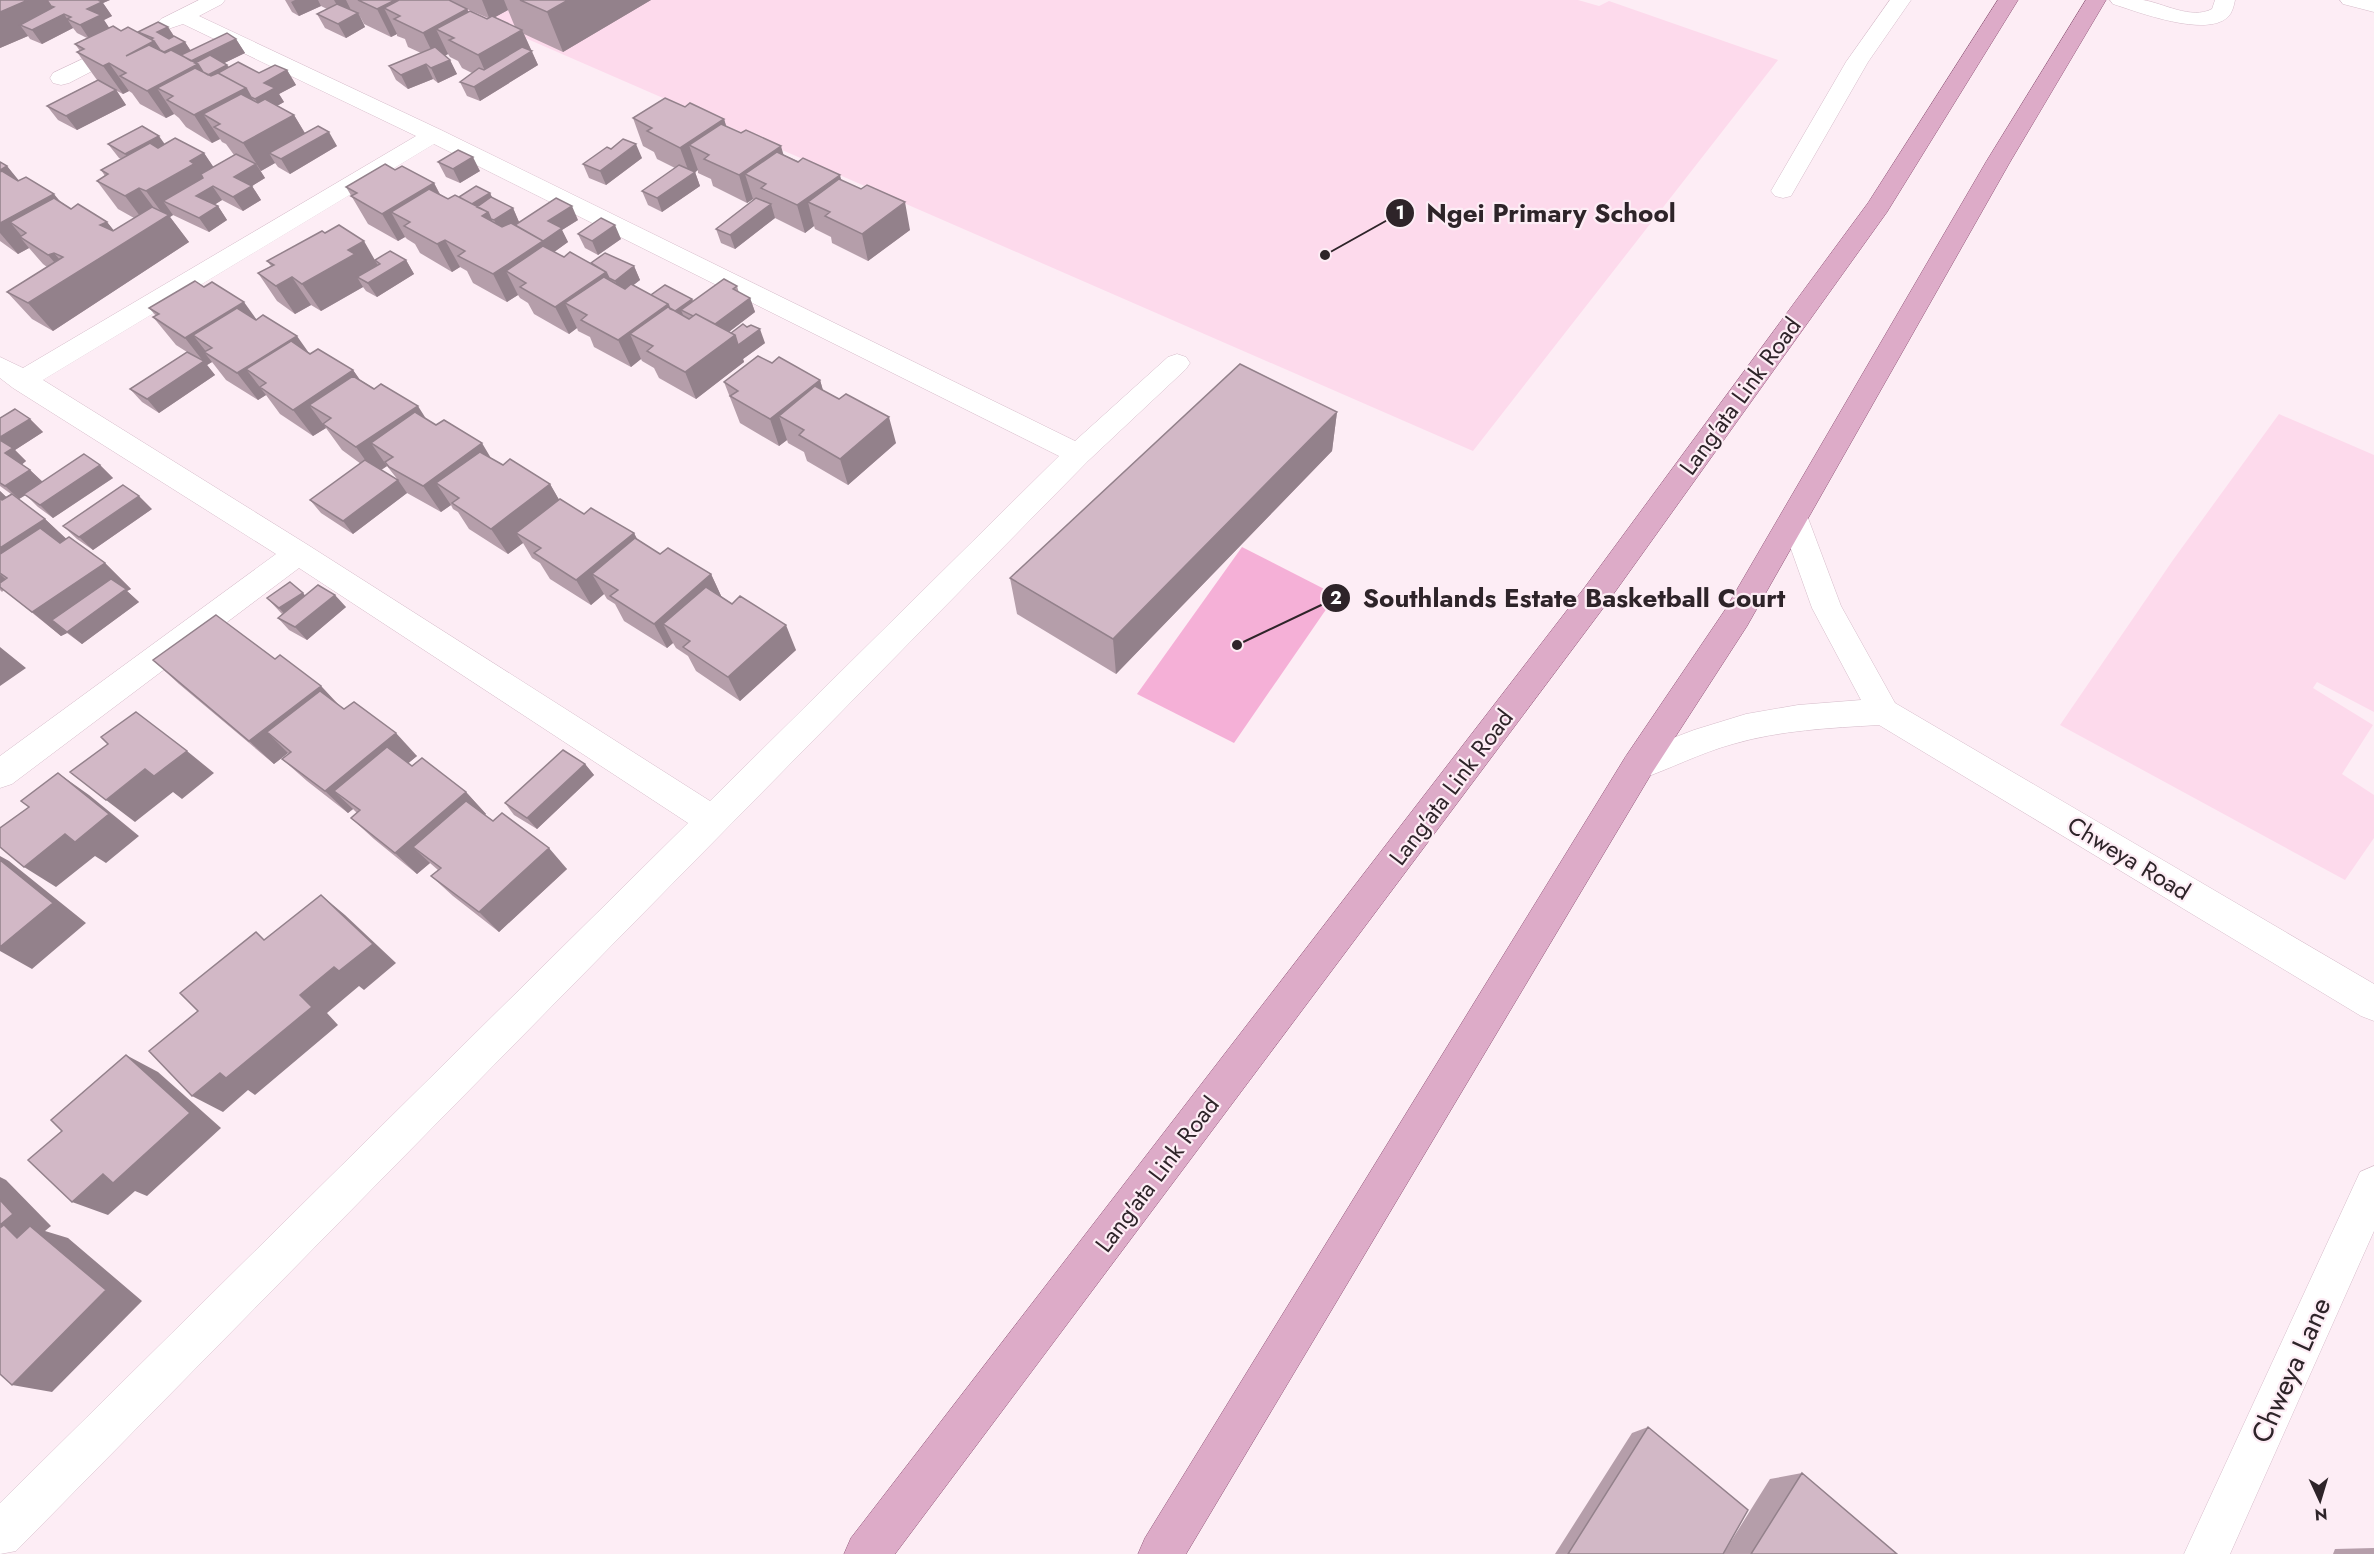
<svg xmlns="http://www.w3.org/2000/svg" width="2374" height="1554" font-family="Jost,sans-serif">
<rect width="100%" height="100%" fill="#fdedf5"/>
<path fill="#fddaec" d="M438,0H1578L1599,6L1609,1L1778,60L1473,451Z
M2279,414L2374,455V712L2317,682L2313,688L2373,725L2342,774L2374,795V838L2345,880L2060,725L2173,560Z"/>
<path fill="#f5b0d7" d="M1242,547L1336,595L1234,743L1137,694Z"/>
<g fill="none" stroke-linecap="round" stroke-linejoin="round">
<defs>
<path id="minor" d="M199,0H225L222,4L199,16L441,130L1075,441L1168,357L1177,354L1186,357L1190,363L1186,369L1088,461L16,1551L0,1554V1503L688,823L299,568L12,784L0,788V756L276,554L13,388L0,378V357L23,368L416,136L183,24L168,29L161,27L157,23L161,19ZM434,144L1059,456L710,801L308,545L43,380Z
M1890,0H1911L1868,62L1791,196L1783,198L1775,196L1771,191L1846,62Z
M2110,0C2120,0 2132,0 2143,0C2163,3 2191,20 2212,9L2215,0H2235C2234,6 2232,13 2228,17C2206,38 2138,12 2113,4Z
M2340,0H2374V12L2343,4Z
M125,39L133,40L136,45L133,50L69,83L61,85L53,83L50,78L53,73Z
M1794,507L1804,510L1808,518L1841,606L1895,703L2374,984V1021L2361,1016L1879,725C1830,728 1781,730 1733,744C1700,753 1670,769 1638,780L1626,776L1622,766L1626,756L1694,730L1746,714L1798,705L1861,700L1812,608L1780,518L1784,510Z
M2374,1166V1231L2230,1554H2184L2360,1172Z"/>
<path id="major" d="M1998,0H2018L1887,212L1607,603L895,1554H844L851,1538L1585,587L1868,203Z
M2086,0H2106L2010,162L1747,626L1650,776L1186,1554H1138L1145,1538L1626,756L1725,610L1986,162Z"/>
</defs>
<use href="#minor" stroke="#d6bcca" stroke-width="1"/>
<use href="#major" stroke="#915779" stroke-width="1"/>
<use href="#minor" fill="#fff" fill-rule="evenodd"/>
<use href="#major" fill="#ddabc8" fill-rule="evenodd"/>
</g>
<path fill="#b59eaa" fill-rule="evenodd" d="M0,0H110L103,3L112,16L104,20L109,28L121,31L138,32L168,27L174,36L185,42L191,51L236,39L245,53L224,63L227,65L229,67L259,73L287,70L296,85L279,94L284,102L277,106L294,115L305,133L337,146L290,174L278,167L275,163L261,171L260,170L265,178L252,186L261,200L243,211L222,200L214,205L218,206L227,220L209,232L173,215L170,217L189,242L53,331L32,319L7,292L47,267L43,264L29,248L18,254L0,241V162L7,166L18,181L61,202L71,209L107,222L114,231L134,218L118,209L97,181L105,176L101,170L121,159L119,158L108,144H165L204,153L213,167L234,155L226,144L222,142L220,139L212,143L186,127L179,118L174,114L166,118L140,104L132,93L129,91L123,94L117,91L126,105L77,130L58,120L47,106L97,80L77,52L80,51L75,44L87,38L77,33L73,28L42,44L30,39L28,36L0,48Z
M285,0H651L563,52L524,34L538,65L480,101L467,96L460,82L472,73L462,68L458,61L450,57L448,54L445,56L450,60L457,74L438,83L433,79L408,89L396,80L389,66L421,53L408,47L405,39L397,36V34L391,37L364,24L360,16L365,27L346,38L325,28L317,14L327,9L321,6L299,16L292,12ZM467,9L488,18L487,19L469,12ZM508,10L515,27L495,17Z
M685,107L724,119L726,127L784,155L841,180L910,230L868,261L832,243L831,237L815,229L814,226L805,233L775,218L735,249L721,243L716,229L753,201V199L747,203L713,186L711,179L698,173V170L695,172L700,186L662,212L648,205L642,191L675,168L657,159L654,152L643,146L633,118Z
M611,149L642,158L606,185L589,178L583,164Z
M438,162L480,171L460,183L446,177Z
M395,170L434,183L440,194L448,199L490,193L492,198L513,208L519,222L515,225L578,220L562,230L568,242L554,252L564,257L591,263L634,266L640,280L633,285L651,295L692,299L693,301L737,286L739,293L750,298L755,312L729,332L765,343L743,359L744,362L696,399L659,378L654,368L642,361L641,359L631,367L594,347L590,337L578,331L577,328L569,334L534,314L528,303L520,298L518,295L507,302L473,283L467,271L460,267L452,272L420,253L415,244L407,239L405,237L398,241L368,224L346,187Z
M578,234L621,239L598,255L585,248Z
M406,260L414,274L377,297L366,291L363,287L321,311L311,305L295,314L277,301L258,273L271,266L267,261Z
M149,308L257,319L308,352L353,370L360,380L503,465L550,484L559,500L584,514L634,533L637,539L660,554L711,574L722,598L796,650L740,701L696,671L688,656L676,648L673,643L667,648L624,621L615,604L607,599L604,594L591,605L550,579L540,563L532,558L523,543L508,554L469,529L458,512L453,509L451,505L441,512L407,493L353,534L321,513L310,500L361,464L342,450L326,428L313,436L280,414L266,395L258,400L226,380L212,362L207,365L215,375L159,413L142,402L130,389L187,352L176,345L153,317L156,316ZM387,466L398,480L381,470Z
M772,363L820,380L823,391L896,443L848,485L807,461L804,452L788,443L787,440L779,446L740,423L724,382Z
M1337,412L1332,451L1116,674L1017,614L1010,578Z
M0,418L30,419L43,432L15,450L26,461L22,464L30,470L42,482L100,465L113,478L53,518L38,507L26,495L19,499L45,519L66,539L105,563L131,589L127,591L139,602L82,644L67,633L61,636L4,590L2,592L0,590V491L6,497L11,494L0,486Z
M152,509L93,550L77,539L63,526Z
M303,593L305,596L346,607L307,640L289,630L278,618L282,614L267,598Z
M275,659L321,686L340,706L417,756L408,763L412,766L466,792L486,814L485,815L567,869L499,932L453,896L431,876L438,870L430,863L417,874L374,839L351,818L357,813L353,809L348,813L307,781L282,759L289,753H288L274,764L179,684L153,660Z
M585,764L594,775L537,829L514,815L505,803Z
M1648,1427L1723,1554H1555L1632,1433Z
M1802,1473L1897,1554H1723L1770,1479Z
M2374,1548V1554H2333L2335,1549Z"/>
<path fill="#93818b" d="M28,0H47L59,16L64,14L73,28L42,44L32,30L20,25L28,36L0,48V12Z
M89,0H110L103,3L112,16L104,20L110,29L90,40L80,25L87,9Z
M295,0H318L321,6L299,16L291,2Z
M334,0H346L352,12L343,16Z
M395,0H428L400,16L384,8L397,34L391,37L377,9Z
M482,0H504L508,10L490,20Z
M568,0H651L563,52L547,12Z
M467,9L480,36L454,38L436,29L448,54L436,60L423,33Z
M358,13L365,27L346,38L338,24Z
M168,27L177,41L166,47L157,32Z
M522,30L538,65L480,101L474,87L488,78L478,55Z
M236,39L245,53L204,73L173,96L157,88L174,114L166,118L147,91L189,62Z
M154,41L173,69L126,56Z
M185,42L194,56L174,66L164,52Z
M450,60L457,74L438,83L431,68Z
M109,63L129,91L123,94L103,66Z
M426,64L433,79L408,89L401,75Z
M227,65L236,79L217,89L208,75Z
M287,70L296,85L279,94L284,102L264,113L255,99L264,83Z
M246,88L263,116L220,124L203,114L220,139L212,143L194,115Z
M116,90L126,105L77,130L66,116Z
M294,115L310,142L329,132L337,146L290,174L281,159L269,153L275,163L261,171L243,143Z
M724,119L733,147L709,155L689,145L698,170L695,172L700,186L662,212L657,198L690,175L680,148Z
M159,136L169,150L135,168L125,154Z
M636,144L642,158L606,185L600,171Z
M781,146L789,174L766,184L745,174L753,199L747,203L739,175Z
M204,153L223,181L213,187L222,200L206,210L163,201L173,215L170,217L189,242L53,331L28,303L68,278L48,255L54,253L73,275L100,225L107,222L124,243L165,217L146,191L190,161Z
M473,157L480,171L460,183L453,169Z
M256,164L265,178L252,186L261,200L243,211L233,197L234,177Z
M7,166L30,194L0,210V170Z
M840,175L847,202L830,212L808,202L814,226L805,233L797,205Z
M434,183L448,211L410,222L391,212L405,237L398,241L382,214Z
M139,188L160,216L146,224L125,196Z
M490,193L497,207L488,213L502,240L464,209Z
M54,194L77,222L26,233L10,222L25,240L20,237L29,248L18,254L0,233V223Z
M905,202L910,230L868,261L862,234Z
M771,204L775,218L735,249L730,235Z
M218,206L227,220L209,232L199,218Z
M572,206L578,220L562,230L568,242L550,255L526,283L506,271L518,295L507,302L493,274L548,221Z
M513,208L519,222L501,234L494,220Z
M615,225L621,239L598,255L592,241Z
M445,240L460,267L452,272L437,244Z
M364,241L380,269L406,260L414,274L377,297L368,284L357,277L363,287L321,311L302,284L348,250Z
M634,266L640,280L621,295L615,281Z
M606,272L618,300L587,315L565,303L577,328L569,334L555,307Z
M292,277L311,305L295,314L276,286Z
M750,298L755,312L717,341L711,327Z
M692,299L698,313L681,310L686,322L674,312Z
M244,302L264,330L212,348L193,335L208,354L204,352L212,362L207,365L215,375L159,413L147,399L203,361L185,338Z
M668,304L679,331L653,346L630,334L641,359L631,367L618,340Z
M760,329L765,343L743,359L744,362L696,399L685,372L735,335Z
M297,336L316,363L246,369L266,395L258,400L237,373Z
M353,370L372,397L309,405L326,428L313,436L293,410Z
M820,380L828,407L779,416L787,440L779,446L770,419Z
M418,406L435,433L393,457L371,443L387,466L375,474L356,447Z
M1337,412L1332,451L1116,674L1113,639Z
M889,417L896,443L848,485L840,459Z
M30,419L43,432L15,450L26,461L19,467L5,453L0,441V437Z
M482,443L498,470L436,483L451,505L441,512L423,486Z
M100,465L113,478L53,518L40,505Z
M30,470L44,483L19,499L5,486Z
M398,480L407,493L353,534L343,521Z
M550,484L565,510L516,533L523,543L508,554L491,529Z
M0,491L16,506L0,516Z
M139,496L152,509L93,550L79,537Z
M45,519L73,545L0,573V548Z
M634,533L647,559L592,574L604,594L591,605L576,580Z
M105,563L131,589L127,591L139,602L82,644L52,620L67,633L61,636L32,612Z
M0,574L12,585L0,587Z
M711,574L723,600L663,624L673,643L667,648L654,624Z
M303,593L314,606L291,621L279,608Z
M335,595L346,607L307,640L295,627Z
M786,625L796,650L740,701L728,677Z
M0,647L26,668L0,686Z
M321,686L343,710L267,732L288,753L274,764L249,741Z
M396,733L417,756L356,807L334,791L353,809L348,813L325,791Z
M187,751L214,773L182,799L173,792L135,822L106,800L145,769Z
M585,764L594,775L537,829L527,818Z
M58,773L89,795L139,836L106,863L95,856L56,887L24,867Z
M466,792L486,814L432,861L413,847L430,863L417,874L395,853Z
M549,848L567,869L499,932L479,912Z
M0,856L9,861L86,923L32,969L0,951Z
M321,895L345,915L396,963L364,990L359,986L327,1013L338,1025L255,1095L248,1090L223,1112L192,1096L300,995Z
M126,1055L158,1072L221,1128L147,1196L135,1191L108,1215L72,1202Z
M0,1177L6,1180L51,1226L45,1231L68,1238L142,1301L52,1392L12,1385L0,1271Z"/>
<path fill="#d2b8c6" stroke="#93818b" stroke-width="1.5" d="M0,0H28L0,12Z
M47,0H98L102,2L87,9L101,15L80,25L67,19L71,17L64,14L32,30L20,25L54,7L51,6Z
M358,0H395L377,9Z
M399,0H449L467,9L423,33L394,19L400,16L384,8Z
M520,0H568L547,12Z
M337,4L358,13L338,24L317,14Z
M470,11L487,19L492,16L522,30L478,55L449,40L454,38L436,29Z
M158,22L168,27L157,32L169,39L174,36L185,42L164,52L160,50L154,41L151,39L153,38L138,32Z
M113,26L121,31L128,27L154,41L126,56L149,45L165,53L171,50L198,64L147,91L120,76L126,73L109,63L103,66L77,52L84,49L75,44Z
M227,33L236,39L191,61L181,55Z
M435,47L450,60L431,68L426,64L401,75L389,66Z
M522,47L532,51L474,87L460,82L479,68L484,70Z
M210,55L227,65L208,75L203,72L198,64L195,63Z
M238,62L259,73L275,65L287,70L264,83L275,88L255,99L251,97L246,88L218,73Z
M195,68L211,76L218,73L246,88L194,115L167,100L173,96L157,88Z
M98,80L116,90L66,116L47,106Z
M241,94L258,103L265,99L294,115L243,143L214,127L220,124L203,114Z
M665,98L685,107L690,103L724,119L680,148L647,131L652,128L633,118Z
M721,124L741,133L746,130L781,146L739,175L704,159L709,155L689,145Z
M142,126L159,136L125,154L108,144Z
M318,126L329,132L281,159L269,153Z
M175,138L204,153L190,161L194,164L146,191L139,188L125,196L97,181L108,174L101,170L150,143L158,148Z
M623,139L636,144L600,171L583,164L607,147L611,149Z
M458,150L473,157L453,169L438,162Z
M777,152L798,162L803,158L840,175L797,205L761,188L766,184L745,174Z
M236,154L256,164L234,177L252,186L233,197L213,186L196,196L218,206L199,218L163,201L203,178L201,174Z
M0,162L7,166L0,170Z
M385,164L395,170L402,166L434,183L382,214L351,196L357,193L346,187Z
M679,165L695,172L657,198L642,191Z
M2,171L18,181L26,177L54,194L0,223V172Z
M839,179L861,189L867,185L905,202L862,234L825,216L830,212L808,202Z
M476,186L490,193L472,204L459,197Z
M429,189L448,199L455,195L488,212L482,216L502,227L511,223L543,241L493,274L458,256L465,251L445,240L437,244L404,226L410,222L391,212Z
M491,197L513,208L494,220L491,219L488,212L477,207Z
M54,198L71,209L78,204L107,222L100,225L113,231L152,207L169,215L28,303L7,292L63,257L54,253L48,255L20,237L26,233L10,222Z
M556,198L572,206L548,221L562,228L543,241L515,225Z
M756,198L771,204L730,235L716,229Z
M601,218L615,225L592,241L578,234Z
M339,225L364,241L348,250L355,254L302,284L292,277L276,286L258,273L274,265L267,261L322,231L325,233Z
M543,246L564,257L570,252L606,272L555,307L520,287L526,283L506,271Z
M390,251L406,260L368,283L357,277L380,264L375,260Z
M605,253L634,266L615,281L609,278L606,272L591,263Z
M604,277L625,289L631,284L668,304L618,340L581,320L587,315L565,303Z
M724,279L737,286L733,289L750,298L715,324L696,314L693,316L681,310Z
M195,281L204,287L212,282L244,302L185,338L153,317L159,314L149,308Z
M665,285L692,299L675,311L670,309L668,304L651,295Z
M668,307L689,319L696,314L735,335L685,372L647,351L653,346L630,334Z
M237,308L256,320L263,315L297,336L237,373L204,352L212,348L193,335Z
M743,324L747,327L751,325L760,329L738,345L735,335L731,333Z
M291,341L310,354L318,349L353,370L293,410L260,387L266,383L246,369Z
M187,352L204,361L147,399L130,389Z
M758,356L772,363L779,357L820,380L770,419L730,396L738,391L724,382Z
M1240,364L1337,412L1113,639L1010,578Z
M353,376L374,389L381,384L418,406L356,447L323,424L331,418L309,405Z
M815,386L839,399L846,394L889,417L840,459L799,435L804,430L779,416Z
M15,409L30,419L0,437V418Z
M415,412L436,425L444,420L482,443L423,486L389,467L385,462L393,457L371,443Z
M0,440L13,448L5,453L30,470L5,486L0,483Z
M480,452L503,465L510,459L550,484L491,529L452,503L459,498L436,483Z
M84,454L100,465L40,505L24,494Z
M365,460L398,480L343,521L310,500Z
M123,485L139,496L79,537L63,526Z
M12,494L45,519L0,548V498L2,500Z
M560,499L584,514L591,508L634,533L576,580L534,553L541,548L516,533Z
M40,528L60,543L69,537L105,563L32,612L0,587V583L7,578L0,573V554Z
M635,538L660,554L668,548L711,574L654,624L610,596L618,590L592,574Z
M111,579L126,589L67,632L52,620Z
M290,582L303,593L279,608L267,598Z
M318,585L335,595L295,627L278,618Z
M706,587L732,604L740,596L786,625L728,677L683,647L690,641L663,624Z
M216,615L275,659L280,655L321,686L249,741L153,660Z
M320,691L344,709L354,702L396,733L325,791L282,759L291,752L267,732Z
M136,712L187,751L154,776L145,769L106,800L70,772L108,744L101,737Z
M387,747L412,766L422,758L466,792L395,853L351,818L360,810L334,791Z
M563,750L585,764L527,818L505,803Z
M58,773L109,814L75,842L65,834L24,867L0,847V828L29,807L21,801Z
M466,801L493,821L502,813L549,848L479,912L431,876L441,868L413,847Z
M0,860L53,903L0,947Z
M321,895L373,944L339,971L334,967L300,995L312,1007L226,1078L220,1073L192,1096L149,1051L198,1011L180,993L256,932L264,940Z
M126,1055L190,1113L113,1183L103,1174L72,1202L28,1160L62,1131L51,1120Z
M0,1200L13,1214L0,1225Z
M4,1225L17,1238L30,1226L106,1290L12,1385L0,1374V1228Z
M1648,1427L1748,1510L1723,1554H1568Z
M1802,1473L1897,1554H1751Z"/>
<g text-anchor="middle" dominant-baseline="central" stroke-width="4.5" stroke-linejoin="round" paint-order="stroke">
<g font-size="24" fill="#2e2429" stroke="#fdedf5">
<text transform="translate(1740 396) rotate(-54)">Lang'ata Link Road</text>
<text transform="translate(1451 787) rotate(-53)">Lang'ata Link Road</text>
<text transform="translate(2129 858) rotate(31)">Chweya Road</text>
<text transform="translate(1157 1174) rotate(-53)">Lang'ata Link Road</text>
</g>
<g font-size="28" fill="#2e2429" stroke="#fdedf5">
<text transform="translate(2291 1370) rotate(-66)">Chweya Lane</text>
</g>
</g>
<path fill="none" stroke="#2e2429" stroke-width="2" d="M1325 255L1400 213M1237 645L1336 598"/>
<g fill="#2e2429" stroke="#fdedf5" stroke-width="2">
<circle cx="1325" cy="255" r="6"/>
<circle cx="1237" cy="645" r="6"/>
<circle cx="1400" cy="213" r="15"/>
<circle cx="1336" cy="598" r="15"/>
</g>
<g font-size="18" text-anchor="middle" font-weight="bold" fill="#fff">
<text x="1400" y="219">1</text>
<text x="1336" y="604">2</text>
</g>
<g font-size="26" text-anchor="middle" font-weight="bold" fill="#2e2429" stroke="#fdedf5" stroke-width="4.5" stroke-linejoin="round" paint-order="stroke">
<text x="1551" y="222">Ngei Primary School</text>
<text x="1574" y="607">Southlands Estate Basketball Court</text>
</g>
<g transform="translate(2320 1500) rotate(176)" stroke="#fdedf5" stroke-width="4.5" paint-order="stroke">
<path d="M0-4.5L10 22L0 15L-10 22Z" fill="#2e2429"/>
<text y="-9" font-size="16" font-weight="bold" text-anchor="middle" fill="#2e2429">N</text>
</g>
</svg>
